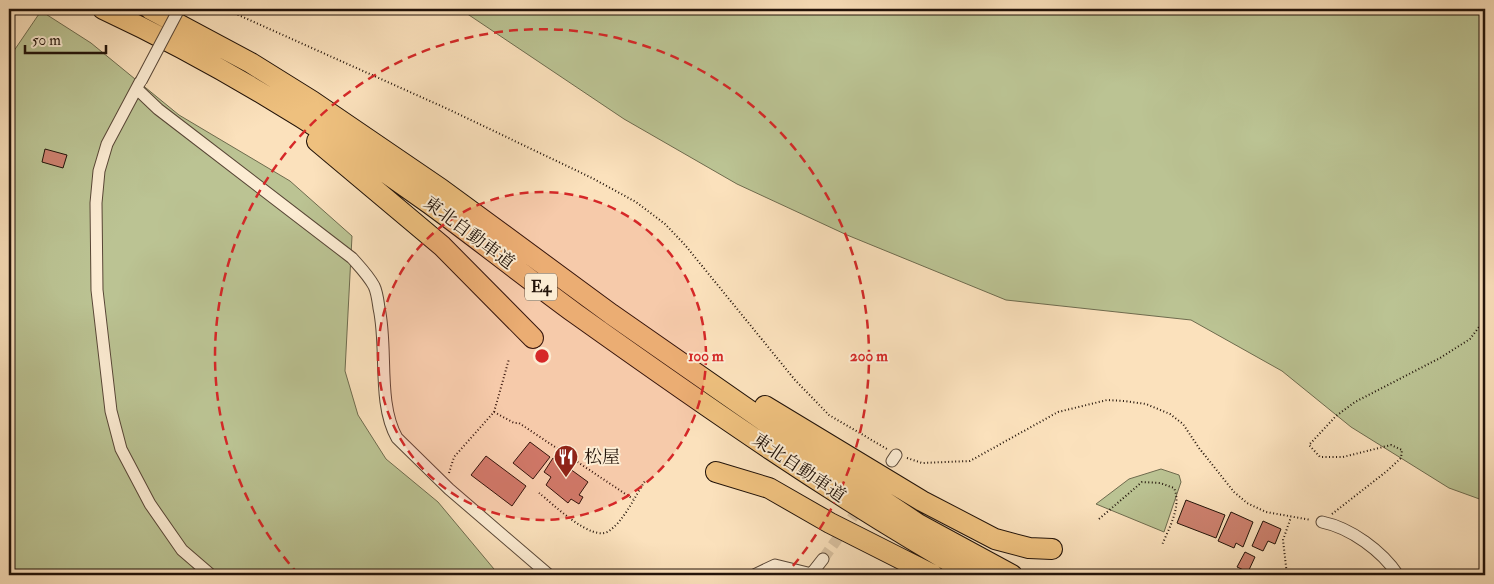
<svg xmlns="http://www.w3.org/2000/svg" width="1494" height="584" font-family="'IM FELL Double Pica','Noto Serif JP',serif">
<rect width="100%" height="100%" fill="#fbe1bc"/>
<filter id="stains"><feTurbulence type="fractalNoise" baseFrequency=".004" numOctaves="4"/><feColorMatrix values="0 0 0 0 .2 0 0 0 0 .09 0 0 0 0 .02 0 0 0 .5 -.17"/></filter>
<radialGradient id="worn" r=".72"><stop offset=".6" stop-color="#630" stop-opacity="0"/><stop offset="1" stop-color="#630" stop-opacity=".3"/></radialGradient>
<path fill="#bbc393" stroke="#6e6b4e" d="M460,9H1485V501L1449,488L1351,427L1282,371L1191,320L1006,300L847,235L737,184L624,119Z
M41,11L91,43L179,115L290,181L352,236L345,371L358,415L386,459L438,502L499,575H9V58Z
M1161,469L1179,475L1181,482L1164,532L1096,504L1129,479Z"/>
<path fill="#ce8270" stroke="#221309" d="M45,149L67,155L63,168L42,162Z
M530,442L550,457L533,479L513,463Z
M562,455L570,460L566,466L588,482L579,495L583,497L579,504L571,499L568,503L546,485L551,477L544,472L553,458L558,461Z
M486,456L526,486L512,506L471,475Z
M1186,500L1225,515L1216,538L1177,523Z
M1231,512L1253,522L1243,547L1236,543L1234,548L1218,541Z
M1263,521L1281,529L1275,544L1268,541L1263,551L1252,546Z
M1245,552L1255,557L1248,572L1237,567Z"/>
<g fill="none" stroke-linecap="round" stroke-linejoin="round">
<path stroke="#dac2a1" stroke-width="11" stroke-dasharray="11 5.5" stroke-linecap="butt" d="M823,559L862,504"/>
<defs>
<path id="street" d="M140,82L107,144L99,171L96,203L97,290L111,411L121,449L150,504L182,550L211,575
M137,89L158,109L352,258C360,267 368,275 374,286C377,292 378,301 379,308C388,348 377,403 397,438L449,489L549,575
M892,461L896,455
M1322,522C1351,528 1382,551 1398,575
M812,573L823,559
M754,575L775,565L816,575"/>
<path id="highway" d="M103,9C219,63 327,130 430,204C479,240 527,278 576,314C705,406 835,497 973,575
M150,9L251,63L312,101L441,189L611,314L773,427L918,524L1012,575
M317,141L442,246L533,338
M765,406L922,501L995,539L1029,548L1052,549
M716,472L769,488L830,523L933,575"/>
</defs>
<use href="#street" stroke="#584636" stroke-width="13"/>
<use href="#highway" stroke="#221309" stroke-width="22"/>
<path stroke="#221309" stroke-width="2" stroke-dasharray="1 2.5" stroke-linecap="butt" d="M225,9L450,110L592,178L636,202L665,224L685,245L795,380L829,415L887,449
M494,412L514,423H519L633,499
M907,458L922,463L970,461L1058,412L1107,400L1124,401L1146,404L1170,414L1183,424L1199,448L1234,492L1247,503L1266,512L1311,520
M449,473L454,457L494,412L509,359
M539,493C552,503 592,543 609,531C624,521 635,496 645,481
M1332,514L1387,471L1401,458L1402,450L1391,445L1343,457H1320L1309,445L1336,416L1355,402L1440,358L1470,339L1485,319
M1099,519L1142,482L1160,483L1174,488C1182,506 1169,528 1162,545
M1287,575L1283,540L1291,517"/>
<use href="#street" stroke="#fcecd3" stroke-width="11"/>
<use href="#highway" stroke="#eec07e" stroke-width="20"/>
<defs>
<path id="street-bridge" d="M141,81L179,9"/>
</defs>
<use href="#street-bridge" stroke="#584636" stroke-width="13" stroke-linecap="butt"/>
<use href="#street-bridge" stroke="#fcecd3" stroke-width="11"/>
</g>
<circle cx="542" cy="356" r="164" fill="#d62828" fill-opacity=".12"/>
<g fill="none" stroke="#d62828" stroke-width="2.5" stroke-dasharray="9 6">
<circle cx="542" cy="356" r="164"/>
<path d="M299 575A327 327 0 1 1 785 575"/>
</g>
<defs>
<symbol id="restaurant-pin" viewBox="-11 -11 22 30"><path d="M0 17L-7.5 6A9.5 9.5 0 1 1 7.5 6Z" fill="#8f2418" stroke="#fcecd3"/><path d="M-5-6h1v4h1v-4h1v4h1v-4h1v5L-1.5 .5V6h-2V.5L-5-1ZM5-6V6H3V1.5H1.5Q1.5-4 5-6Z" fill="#fff"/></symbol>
</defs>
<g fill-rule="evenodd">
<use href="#restaurant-pin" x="552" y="443" width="28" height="38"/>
</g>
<g text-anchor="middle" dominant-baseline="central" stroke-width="4" stroke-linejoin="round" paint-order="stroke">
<rect fill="#fcecd3" stroke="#635446" stroke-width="1" x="525" y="273.5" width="32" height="27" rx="4"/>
<g font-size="16" font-weight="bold" fill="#221309">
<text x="541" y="287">E4</text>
</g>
<g font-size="18" fill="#221309" stroke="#fcecd3">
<text transform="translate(469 233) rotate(37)">東北自動車道</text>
<text transform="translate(799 468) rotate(34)">東北自動車道</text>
</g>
<g font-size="18" fill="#221309" stroke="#fcecd3" text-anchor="start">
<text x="584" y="457">松屋</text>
</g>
</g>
<circle cx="542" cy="356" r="8" fill="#d62828" stroke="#fcecd3" stroke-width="2.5"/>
<g font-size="15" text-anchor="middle" font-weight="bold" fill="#d62828" stroke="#fcecd3" stroke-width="4" stroke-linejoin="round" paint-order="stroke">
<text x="706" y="361">100 m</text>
<text x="869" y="361">200 m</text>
</g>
<rect width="1494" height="584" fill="none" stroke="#fbe1bc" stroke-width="30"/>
<rect x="10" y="10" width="1474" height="564" fill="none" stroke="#221309" stroke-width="2.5"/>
<rect x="15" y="15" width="1464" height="554" fill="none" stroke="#221309"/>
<path d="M25 45v8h81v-8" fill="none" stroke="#221309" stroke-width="2.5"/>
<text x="32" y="45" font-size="15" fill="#221309" stroke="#fcecd3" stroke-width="4" paint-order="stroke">50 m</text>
<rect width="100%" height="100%" filter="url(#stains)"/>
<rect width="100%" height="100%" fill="url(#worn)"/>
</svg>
